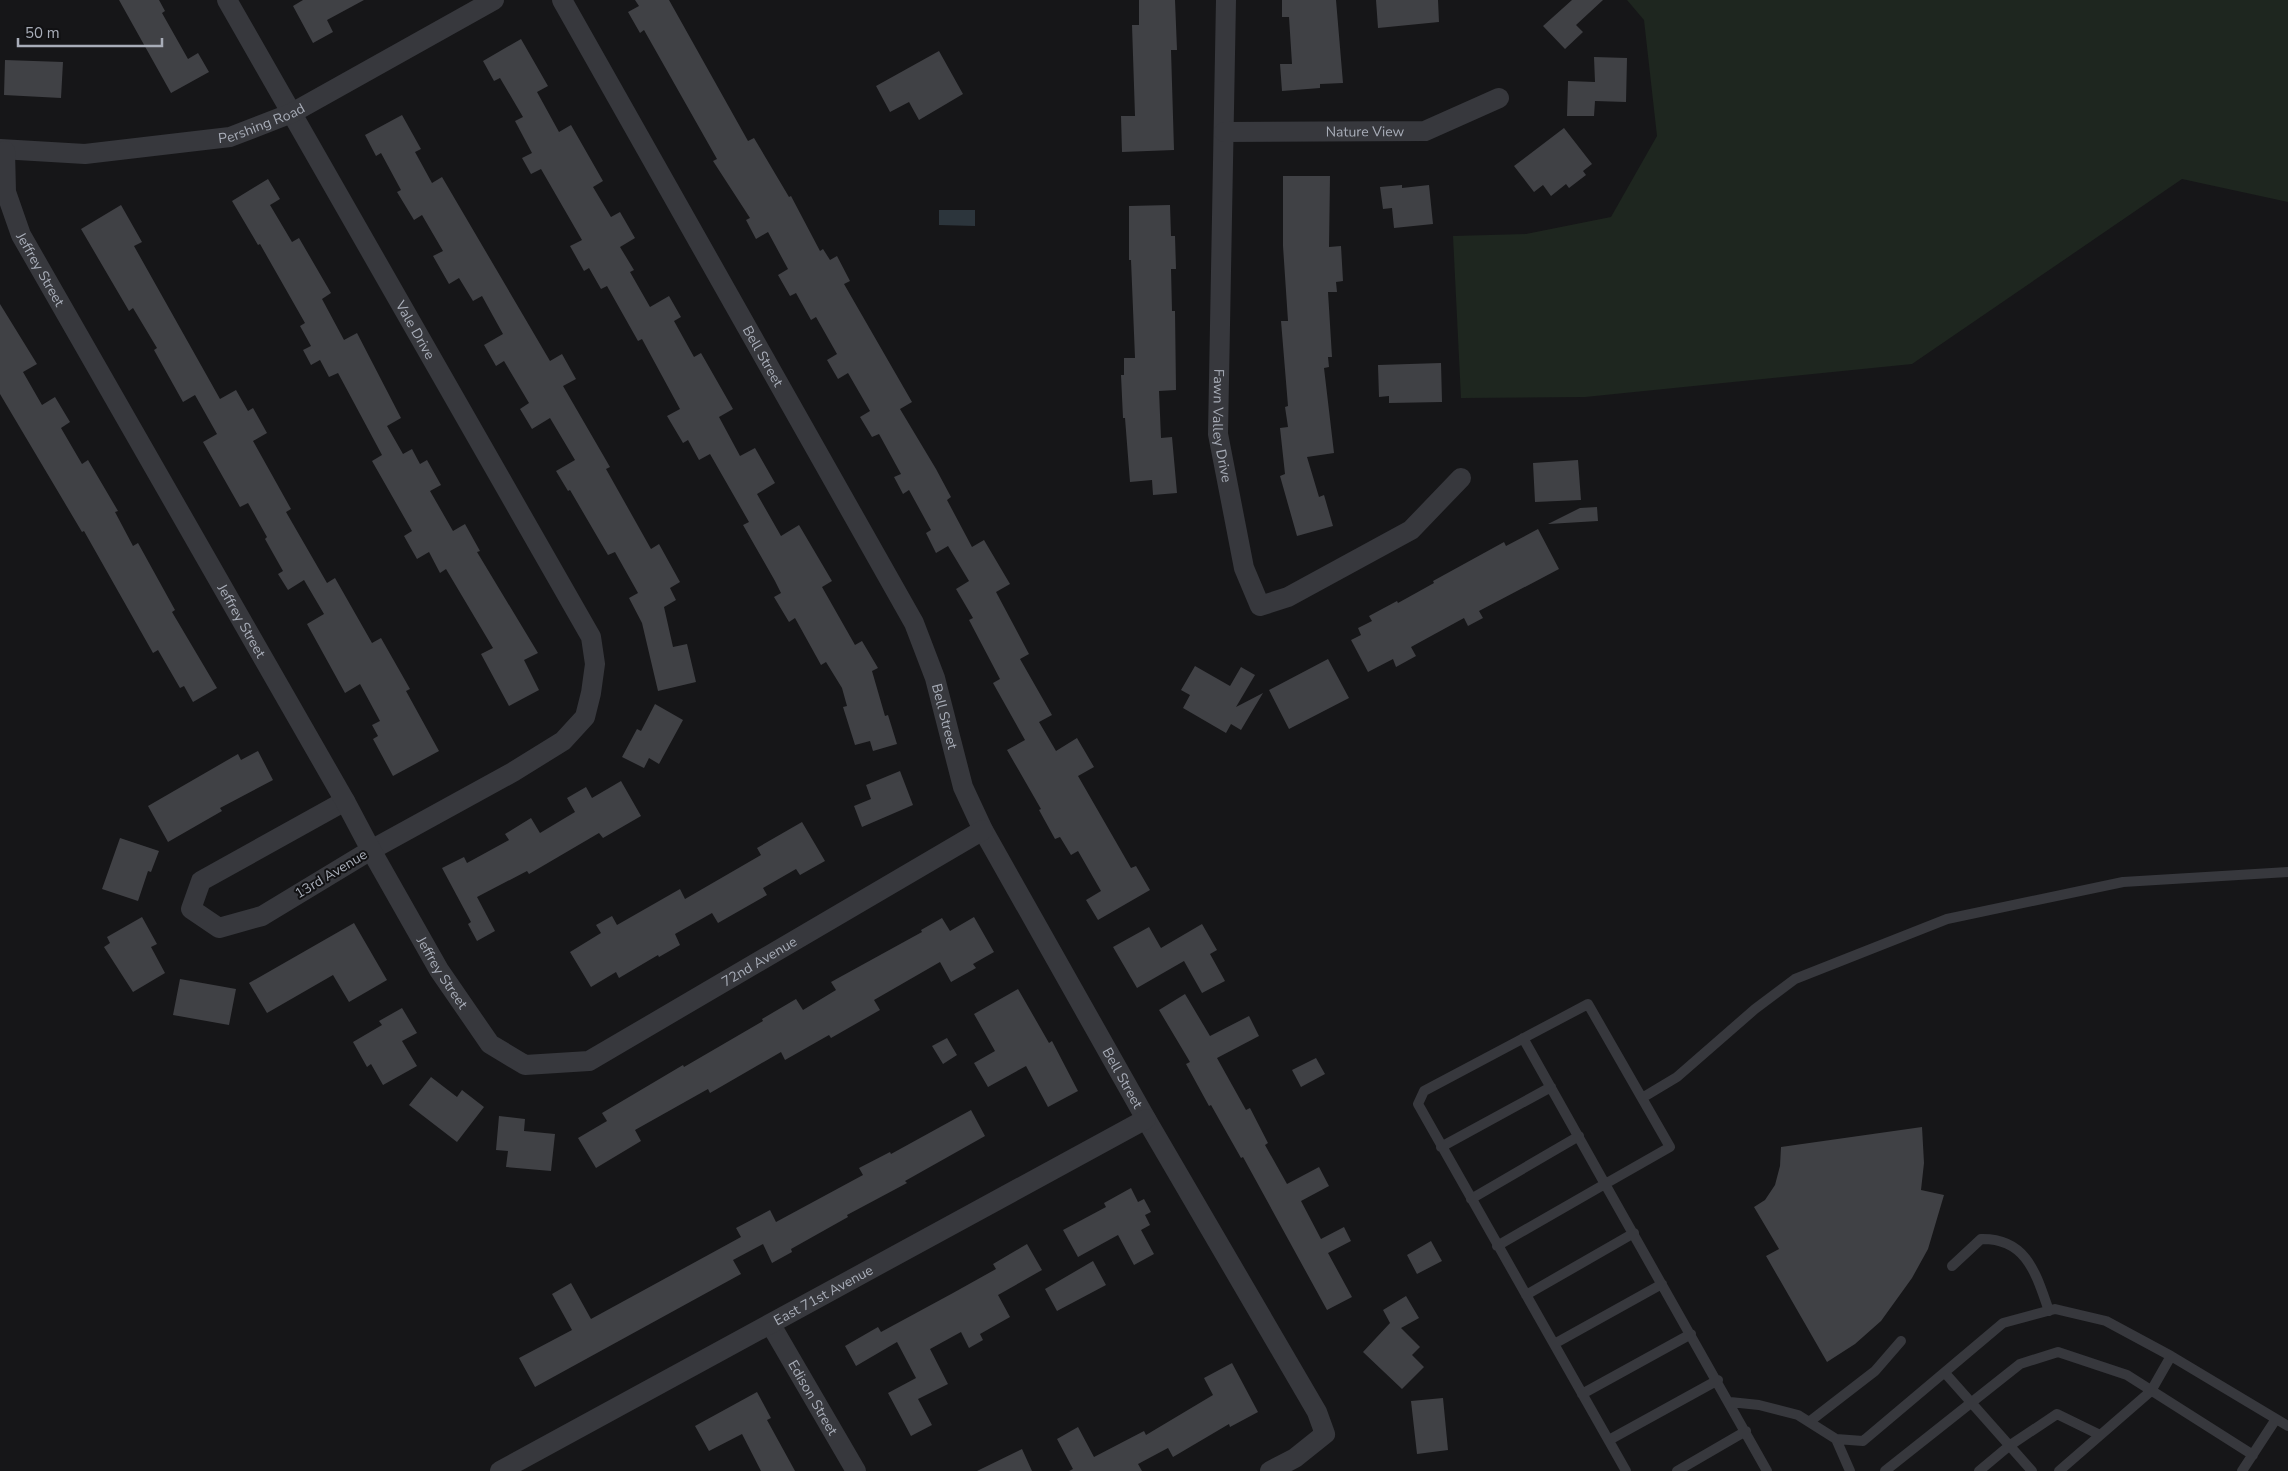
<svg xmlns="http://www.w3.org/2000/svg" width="2288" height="1471" font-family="'Nunito Sans',sans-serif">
<rect width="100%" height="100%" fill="#161618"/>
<path fill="#1e261f" d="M1627,0H2288V202L2182,179L1912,364L1585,397L1461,398L1453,236L1526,234L1611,217L1657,136L1644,20Z"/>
<path fill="#2c353c" d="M939,210H975V226L939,225Z"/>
<path fill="#404145" d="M119,0H159L165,11L162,13L188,59L198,53L209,72L171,93Z
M303,0H364L327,20L333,32L313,43L293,6Z
M635,0H669L748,141L754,138L789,197L791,196L820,251L823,249L830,260L837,256L850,281L844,284L912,402L900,409L936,469L951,497L947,500L972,547L984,540L1010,584L996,592L1029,654L1020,659L1052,715L1039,722L1056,751L1077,738L1094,767L1078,776L1131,868L1136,866L1150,890L1098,920L1086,900L1101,891L1078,851L1071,855L1060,837L1055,839L1039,810L1041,809L1007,750L1025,740L993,683L1000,679L969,620L973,618L956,589L969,581L948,546L936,553L926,533L931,530L909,490L903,494L894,477L901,474L879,434L872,437L860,417L870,411L848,373L838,379L827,360L837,354L816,317L811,320L796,293L790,296L778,275L788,269L768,232L756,239L746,220L750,218L713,161L717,159L644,30L640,33L628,12L639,6Z
M1139,0H1175L1177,50H1171L1174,150L1122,152L1121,116H1135L1132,25H1139Z
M1282,0H1336L1343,83L1320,84V88L1282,91L1280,64H1292L1289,17H1282Z
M1376,0H1438L1439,22L1378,28Z
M1572,0H1603L1576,25L1583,32L1565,49L1543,26Z
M521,39L548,86L537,92L559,132L571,125L603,181L593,187L611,217L620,212L635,238L620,247L634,270L630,272L650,307L669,296L681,317L674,321L694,357L701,353L733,409L719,417L740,456L755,448L775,483L757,494L781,536L799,525L832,581L822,587L855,645L862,641L878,668L872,671L885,716L888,715L897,744L873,751L870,741L855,745L843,707L847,706L842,688L826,662L821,665L795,618L789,622L774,597L781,593L775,581L743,525L749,522L710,454L699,460L688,440L683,443L667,416L680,409L642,339L638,341L607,286L601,289L589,268L584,271L570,246L582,240L541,169L531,174L522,158L532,153L515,121L523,117L500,78L494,81L483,61Z
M939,51L963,94L919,120L909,102L890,112L876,86Z
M1594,57L1627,58L1626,102L1595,101L1594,116H1567L1568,81L1595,82Z
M5,60L63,62L61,98L4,95Z
M402,115L421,149L415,152L432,183L442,177L550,361L562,354L576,379L563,386L610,467L606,469L651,549L659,544L680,582L670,588L676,600L664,607L673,647L687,644L696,682L658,691L642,623L629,598L638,593L615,552L608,555L570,490L568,491L556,471L575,460L550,418L532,429L520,409L529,403L504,361L496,366L484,345L503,334L482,296L473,301L459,278L449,284L433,256L443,251L422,215L414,220L397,192L401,190L381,153L376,156L365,135Z
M1564,128L1592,164L1583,171L1586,175L1569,188L1566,184L1551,196L1543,185L1534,192L1514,166Z
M1283,176H1330L1329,247L1341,246L1343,281L1336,282L1337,292H1328L1332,357H1328L1329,367L1324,368L1334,453L1307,457L1319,497L1324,495L1333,526L1297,536L1280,476L1285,474L1280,428L1288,427L1285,407L1288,406L1281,321H1288L1283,246Z
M268,179L280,199L270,205L292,242L299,238L331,293L322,299L344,340L357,333L401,418L387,426L403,454L412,449L420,464L427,460L441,485L430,491L453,531L465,524L480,551L477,552L538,653L524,660L539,690L509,706L481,654L493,648L446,569L440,573L429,552L417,559L404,536L412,531L372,461L382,455L338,373L329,377L320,360L311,365L303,350L311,346L300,326L305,323L260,244L258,245L232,201Z
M1402,185V188L1429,185L1433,224L1394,228L1392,208L1383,209L1380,187Z
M121,205L142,242L134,246L220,399L236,390L248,411L253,408L267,433L253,441L291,509L286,512L327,583L335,578L372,643L381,638L410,689L406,691L439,751L393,776L373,739L378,736L372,725L380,721L360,684L345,693L307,624L324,614L304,580L288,590L278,574L283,571L265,539L267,537L248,503L240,507L203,442L217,434L195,395L183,402L154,350L157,348L133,308L129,311L81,229Z
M1170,205L1171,236H1175L1176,269H1171L1172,311H1175L1176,390L1159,391L1161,438L1172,437L1177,493L1153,495L1152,480L1130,482L1125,418H1123L1121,375H1124V358H1135L1131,260H1129V206Z
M0,304L37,364L23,372L42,405L55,397L70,422L61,428L82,464L88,460L118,511L115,512L133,546L138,543L175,610L172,612L217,688L193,702L184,686L180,688L158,650L153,653L84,531L82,532L0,394Z
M1441,363L1442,402L1389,403V396L1379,397L1378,365Z
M1578,460L1581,500L1535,502L1533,463Z
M1597,507L1598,521L1548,524L1580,508Z
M1538,529L1559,569L1479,611L1483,618L1468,626L1464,618L1411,647L1416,656L1396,667L1393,659L1368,672L1351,640L1361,635L1358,628L1372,621L1369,616L1397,601L1398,603L1434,583L1433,581L1504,542L1506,546Z
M1328,659L1349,698L1289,729L1269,690Z
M1195,666L1230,686L1241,667L1255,675L1236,707L1263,693L1241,730L1231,724L1226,733L1183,708L1190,695L1181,690Z
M655,704L683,720L659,764L649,758L644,768L622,757L637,729L641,731Z
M258,751L273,780L220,808L222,811L168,842L148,806L238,754L241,760Z
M900,771L913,805L862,827L854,806L871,799L866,785Z
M621,781L641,816L603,838L599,833L529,874L527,871L477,897L495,931L477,941L468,924L471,922L442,868L464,857L467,863L509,840L505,834L531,818L540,833L575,812L567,798L586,787L592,798Z
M802,822L825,861L800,875L796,869L763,888L767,895L718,923L712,913L675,934L680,945L659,957L658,955L619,978L616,972L591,987L570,952L601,933L596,925L612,916L617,925L680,889L685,899L761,855L757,848Z
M120,838L159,851L151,872L148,871L138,901L102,889Z
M142,917L157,944L151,947L165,973L133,992L104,947L110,943L107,937Z
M974,917L994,952L973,964L976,968L951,982L940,962L874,1000L880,1010L831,1038L829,1035L785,1060L781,1052L710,1093L708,1089L635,1130L641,1141L596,1168L578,1138L607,1121L602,1113L683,1065L684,1067L763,1021L762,1019L796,999L803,1010L836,990L831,982L922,932L921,930L942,918L950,931Z
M354,923L387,980L349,1002L333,975L267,1013L249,983Z
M1202,924L1217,950L1210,954L1225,981L1202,993L1184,961L1137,988L1113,947L1149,927L1161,948Z
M180,979L236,989L229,1025L173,1015Z
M1018,989L1049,1043L1052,1041L1078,1091L1048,1107L1026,1066L988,1087L974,1063L995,1051L974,1014Z
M1185,994L1210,1036L1249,1016L1259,1036L1217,1058L1246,1110L1250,1108L1268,1143L1265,1145L1287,1184L1319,1167L1329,1186L1301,1201L1321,1239L1344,1227L1351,1241L1328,1253L1352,1297L1327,1310L1243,1157L1241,1158L1211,1105L1209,1106L1186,1064L1190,1062L1159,1010Z
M402,1008L417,1033L402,1041L417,1066L383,1085L371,1064L367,1067L353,1042L382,1025L379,1021Z
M947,1038L957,1055L943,1064L932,1046Z
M1316,1058L1325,1074L1301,1087L1292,1070Z
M431,1077L457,1097L462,1090L484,1107L457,1142L409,1105Z
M971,1110L985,1136L905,1181L907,1183L847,1215L848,1217L791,1249L792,1252L772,1263L763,1244L733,1260L741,1274L535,1387L519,1358L572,1330L552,1294L571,1283L591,1319L741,1237L736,1228L770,1210L776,1222L863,1175L859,1168L890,1152L891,1154Z
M499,1116L525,1119L524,1131L555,1134L551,1171L506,1167L508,1151L496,1150Z
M1922,1127L1924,1163L1921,1190L1944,1195L1928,1249L1912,1278L1881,1321L1855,1344L1827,1362L1766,1256L1779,1249L1754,1207L1765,1200L1775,1185L1780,1166L1781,1147Z
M1131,1188L1138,1202L1144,1199L1151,1212L1145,1215L1150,1225L1141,1230L1154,1254L1134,1265L1118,1235L1078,1257L1063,1230L1106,1207L1104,1203Z
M1431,1241L1442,1261L1417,1274L1407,1255Z
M1027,1244L1042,1270L998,1295L1010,1317L980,1334L983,1340L969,1348L961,1332L930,1349L948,1384L918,1399L932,1425L911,1436L888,1393L916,1378L897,1342L856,1366L845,1346L878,1327L881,1332L953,1293L996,1269L993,1264Z
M1093,1261L1106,1285L1057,1311L1045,1289Z
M1406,1296L1419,1318L1401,1328L1420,1347L1412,1355L1424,1367L1402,1389L1363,1352L1390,1323L1383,1310Z
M1232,1363L1258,1412L1230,1427L1229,1424L1173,1457L1168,1448L1138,1464L1142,1471H1069L1073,1469L1057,1439L1078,1427L1094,1457L1144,1431L1146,1435L1213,1395L1204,1378Z
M757,1392L771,1418L767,1420L795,1471H761L742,1434L709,1451L695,1426Z
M1443,1398L1448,1450L1417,1454L1411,1401Z
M1022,1449L1032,1471H977Z"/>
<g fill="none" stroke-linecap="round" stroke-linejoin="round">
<path stroke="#37383d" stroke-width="10" d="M1642,1098L1677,1077L1755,1009L1795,979L1947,919L2123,882L2288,872
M1441,1147L1551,1087
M1471,1199L1579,1136
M1497,1246L1605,1184L1523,1038
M1952,1266L1981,1239C2027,1238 2036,1274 2049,1311
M1526,1295L1634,1233
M1554,1344L1662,1284
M1945,1373L2032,1471
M1582,1394L1691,1334
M1730,1402L1759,1405L1798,1415L1836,1439L1863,1441L2003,1323L2055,1309L2106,1321L2171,1356L2288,1426
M1809,1422L1875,1371L1901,1341
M1836,1439L1850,1471
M1609,1440L1718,1380
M1626,1471L1418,1104L1424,1091L1588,1004L1670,1147L1605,1184L1767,1471
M1677,1471L1746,1431
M1885,1471L2020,1364L2058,1352L2127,1375L2253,1455
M1979,1471L2009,1446L2057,1414L2100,1435
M2059,1471L2151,1391L2171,1356
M2242,1471L2276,1419"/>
<g stroke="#37383d" stroke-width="20">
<path id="s1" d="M227,0L591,637L595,664L591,693L585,717L563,741L513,772L371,850L262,916L219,928L191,909L201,881L345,801"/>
<path id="s2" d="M562,0L914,623L935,678L963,787L983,830L1146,1119L1317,1412L1325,1434L1295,1458L1270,1471"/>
<path id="s3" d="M1226,0L1218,434L1244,568L1260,606L1288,597L1411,530L1461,478"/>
<path id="s4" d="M1224,132L1425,131L1499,98"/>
<path id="s5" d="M0,149L85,154L230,137L292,113L494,0"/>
<path id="s6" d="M5,151L6,192L21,235L345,801L371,850L439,970L490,1044L525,1065L589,1061L983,830"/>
<path id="s7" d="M771,1325L856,1471"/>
<path id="s8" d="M500,1471L1146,1119"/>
</g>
</g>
<g text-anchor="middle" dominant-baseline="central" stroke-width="4" stroke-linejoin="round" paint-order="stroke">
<g font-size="14" fill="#a8adb8" stroke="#111113">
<text stroke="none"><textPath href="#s5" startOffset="265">Pershing Road</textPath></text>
<text stroke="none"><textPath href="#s4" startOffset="141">Nature View</textPath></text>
<text stroke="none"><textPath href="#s6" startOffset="126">Jeffrey Street</textPath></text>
<text stroke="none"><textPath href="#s1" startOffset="380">Vale Drive</textPath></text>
<text stroke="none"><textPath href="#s2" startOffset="409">Bell Street</textPath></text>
<text stroke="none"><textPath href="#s3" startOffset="426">Fawn Valley Drive</textPath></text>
<text stroke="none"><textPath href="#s6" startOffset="531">Jeffrey Street</textPath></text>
<text stroke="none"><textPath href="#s2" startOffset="814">Bell Street</textPath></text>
<text transform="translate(331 874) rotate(-31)">13rd Avenue</text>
<text stroke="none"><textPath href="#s6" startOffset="1324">72nd Avenue</textPath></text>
<text stroke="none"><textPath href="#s6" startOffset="936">Jeffrey Street</textPath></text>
<text stroke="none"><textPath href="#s2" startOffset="1219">Bell Street</textPath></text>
<text stroke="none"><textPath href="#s8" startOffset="368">East 71st Avenue</textPath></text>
<text stroke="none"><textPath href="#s7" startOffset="84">Edison Street</textPath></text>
</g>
</g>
<path d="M18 38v8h144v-8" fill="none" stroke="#a8adb8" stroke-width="2.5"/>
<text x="25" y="38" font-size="15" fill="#a8adb8" stroke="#111113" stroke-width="4" paint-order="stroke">50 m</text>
</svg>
